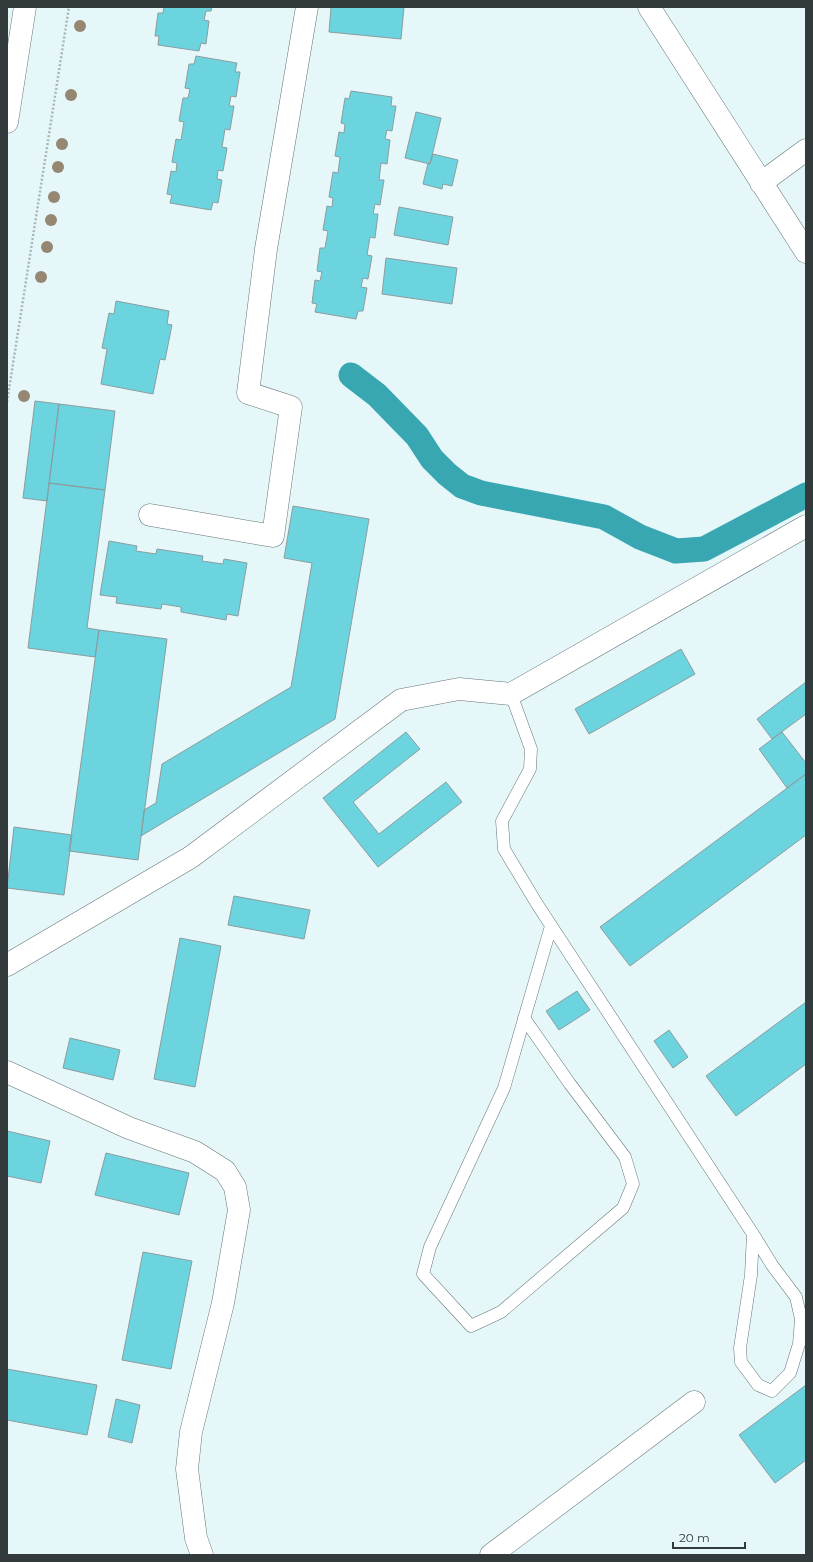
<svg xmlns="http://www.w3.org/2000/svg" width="813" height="1562" font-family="Montserrat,sans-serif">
<rect width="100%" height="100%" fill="#e5f7f9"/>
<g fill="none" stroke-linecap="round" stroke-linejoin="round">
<path stroke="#39a7b2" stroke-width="25" d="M351,375L377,395L417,436L432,459L447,474L462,486L481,493L604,517L640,537L676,551L704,549L806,495"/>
</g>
<path fill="#6bd4df" stroke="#8c9d9f" d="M164,7H212L211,11H206L204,20L209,21L206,44L201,43L199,51L158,45L159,36H155L158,13H163Z
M331,7H404L401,39L329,32Z
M196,56L237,63L235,72H240L236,97L231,96L229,106H234L230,130L225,129L222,147L227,148L223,171L218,170L217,179L222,180L218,203L213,202L211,210L170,203L172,195L167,194L171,171L176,172L177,163L172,162L176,139L181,140L184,122L179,121L183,98H188L190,89L185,88L189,64H194Z
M351,91L392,97L391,106H396L392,131L387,130L385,139L390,140L387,164L381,163L379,180H384L380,205L375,204L373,214H378L375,238L370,237L367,255L372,256L368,279L363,278L361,287L367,288L363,311H358L356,319L315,312L317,304L312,303L315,280L320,281L322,272L317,271L320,248H325L328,231L323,230L327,206L332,207L333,198L329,197L333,172L338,173L340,157L335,156L339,132L344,133L345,124L341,123L345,98L349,99Z
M416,112L441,118L430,164L405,158Z
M433,154L458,160L452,186L443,184L442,189L423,184L428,163L430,164Z
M399,207L453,217L448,245L394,235Z
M386,258L457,268L452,304L382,294Z
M116,301L169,311L167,324L172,325L165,360L160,359L153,394L101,384L107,349L102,348L109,313L114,314Z
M35,401L59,404L47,501L23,498Z
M59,404L115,411L105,490L49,483Z
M49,483L105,490L87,628L99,630L95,657L28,648Z
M293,506L369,519L335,719L141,836L144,810L156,803L162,764L291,687L312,563L284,558Z
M109,541L137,546L136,551L156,554L157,549L203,556L202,561L223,564L224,559L247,563L238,616L227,614L226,620L181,612V607L162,604L161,609L116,603L117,597L100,595Z
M99,630L167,639L138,860L69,851Z
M681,649L695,674L589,734L575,709Z
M806,682V714L772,739L757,719Z
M406,732L420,749L353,802L379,834L446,782L462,802L378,867L323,798Z
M782,732L806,763V774L787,788L759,749Z
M806,774V835L630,966L600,927Z
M14,827L72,835L64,895L7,888Z
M234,896L310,910L304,939L228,925Z
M180,938L221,946L195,1087L154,1079Z
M577,991L590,1010L559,1030L546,1011Z
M806,1002V1064L736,1116L706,1076Z
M669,1030L688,1057L673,1068L654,1041Z
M70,1038L120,1050L113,1080L63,1068Z
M7,1131L50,1141L41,1183L7,1176Z
M106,1153L189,1173L179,1215L95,1195Z
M143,1252L192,1261L171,1369L122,1360Z
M7,1369L97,1385L87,1435L7,1420Z
M806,1385V1460L775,1483L739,1435Z
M116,1399L140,1405L132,1443L108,1437Z"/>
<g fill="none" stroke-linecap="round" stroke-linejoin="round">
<defs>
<path id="service" d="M511,694L531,749L530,769L502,821L504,849L537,904L753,1234L772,1265L796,1297L801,1319L799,1344L790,1373L772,1391L758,1385L741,1362L740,1348L751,1275L753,1234
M524,1018L570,1084L625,1157L633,1184L623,1208L501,1312L471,1326L423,1274L430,1247L504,1088L551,926"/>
<path id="minor" d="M649,7L806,252
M761,183L806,150
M150,515L273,536L291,407L248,393L266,249L307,7
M7,965L191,857L401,700L459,689L511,694L806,526
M7,1072L129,1128L195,1152L225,1171L235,1187L239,1210L223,1303L191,1432L187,1469L196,1538L202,1555
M491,1555L694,1402"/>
<path id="primary" d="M7,122L25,7"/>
</defs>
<use href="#service" stroke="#667577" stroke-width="13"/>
<use href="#minor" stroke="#667577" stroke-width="23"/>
<use href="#primary" stroke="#667577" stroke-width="23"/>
<path stroke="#a8b7b8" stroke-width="2.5" stroke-dasharray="2 2" stroke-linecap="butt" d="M7,402L69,7"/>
<use href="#service" stroke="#fff" stroke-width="12"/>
<use href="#minor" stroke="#fff" stroke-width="22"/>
<use href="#primary" stroke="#fff" stroke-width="22"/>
</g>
<g fill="#958771">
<circle cx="80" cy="26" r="6"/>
<circle cx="71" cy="95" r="6"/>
<circle cx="62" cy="144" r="6"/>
<circle cx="58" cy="167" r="6"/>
<circle cx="54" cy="197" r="6"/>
<circle cx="51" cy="220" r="6"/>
<circle cx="47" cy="247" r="6"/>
<circle cx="41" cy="277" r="6"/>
<circle cx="24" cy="396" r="6"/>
</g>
<rect width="813" height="1562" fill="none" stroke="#333a3b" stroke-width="16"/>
<path d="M673 1542v6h72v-6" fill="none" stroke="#333a3b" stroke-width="2"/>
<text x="679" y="1542" font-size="12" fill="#333a3b" stroke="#e5f7f9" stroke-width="3" paint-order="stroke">20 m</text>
</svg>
